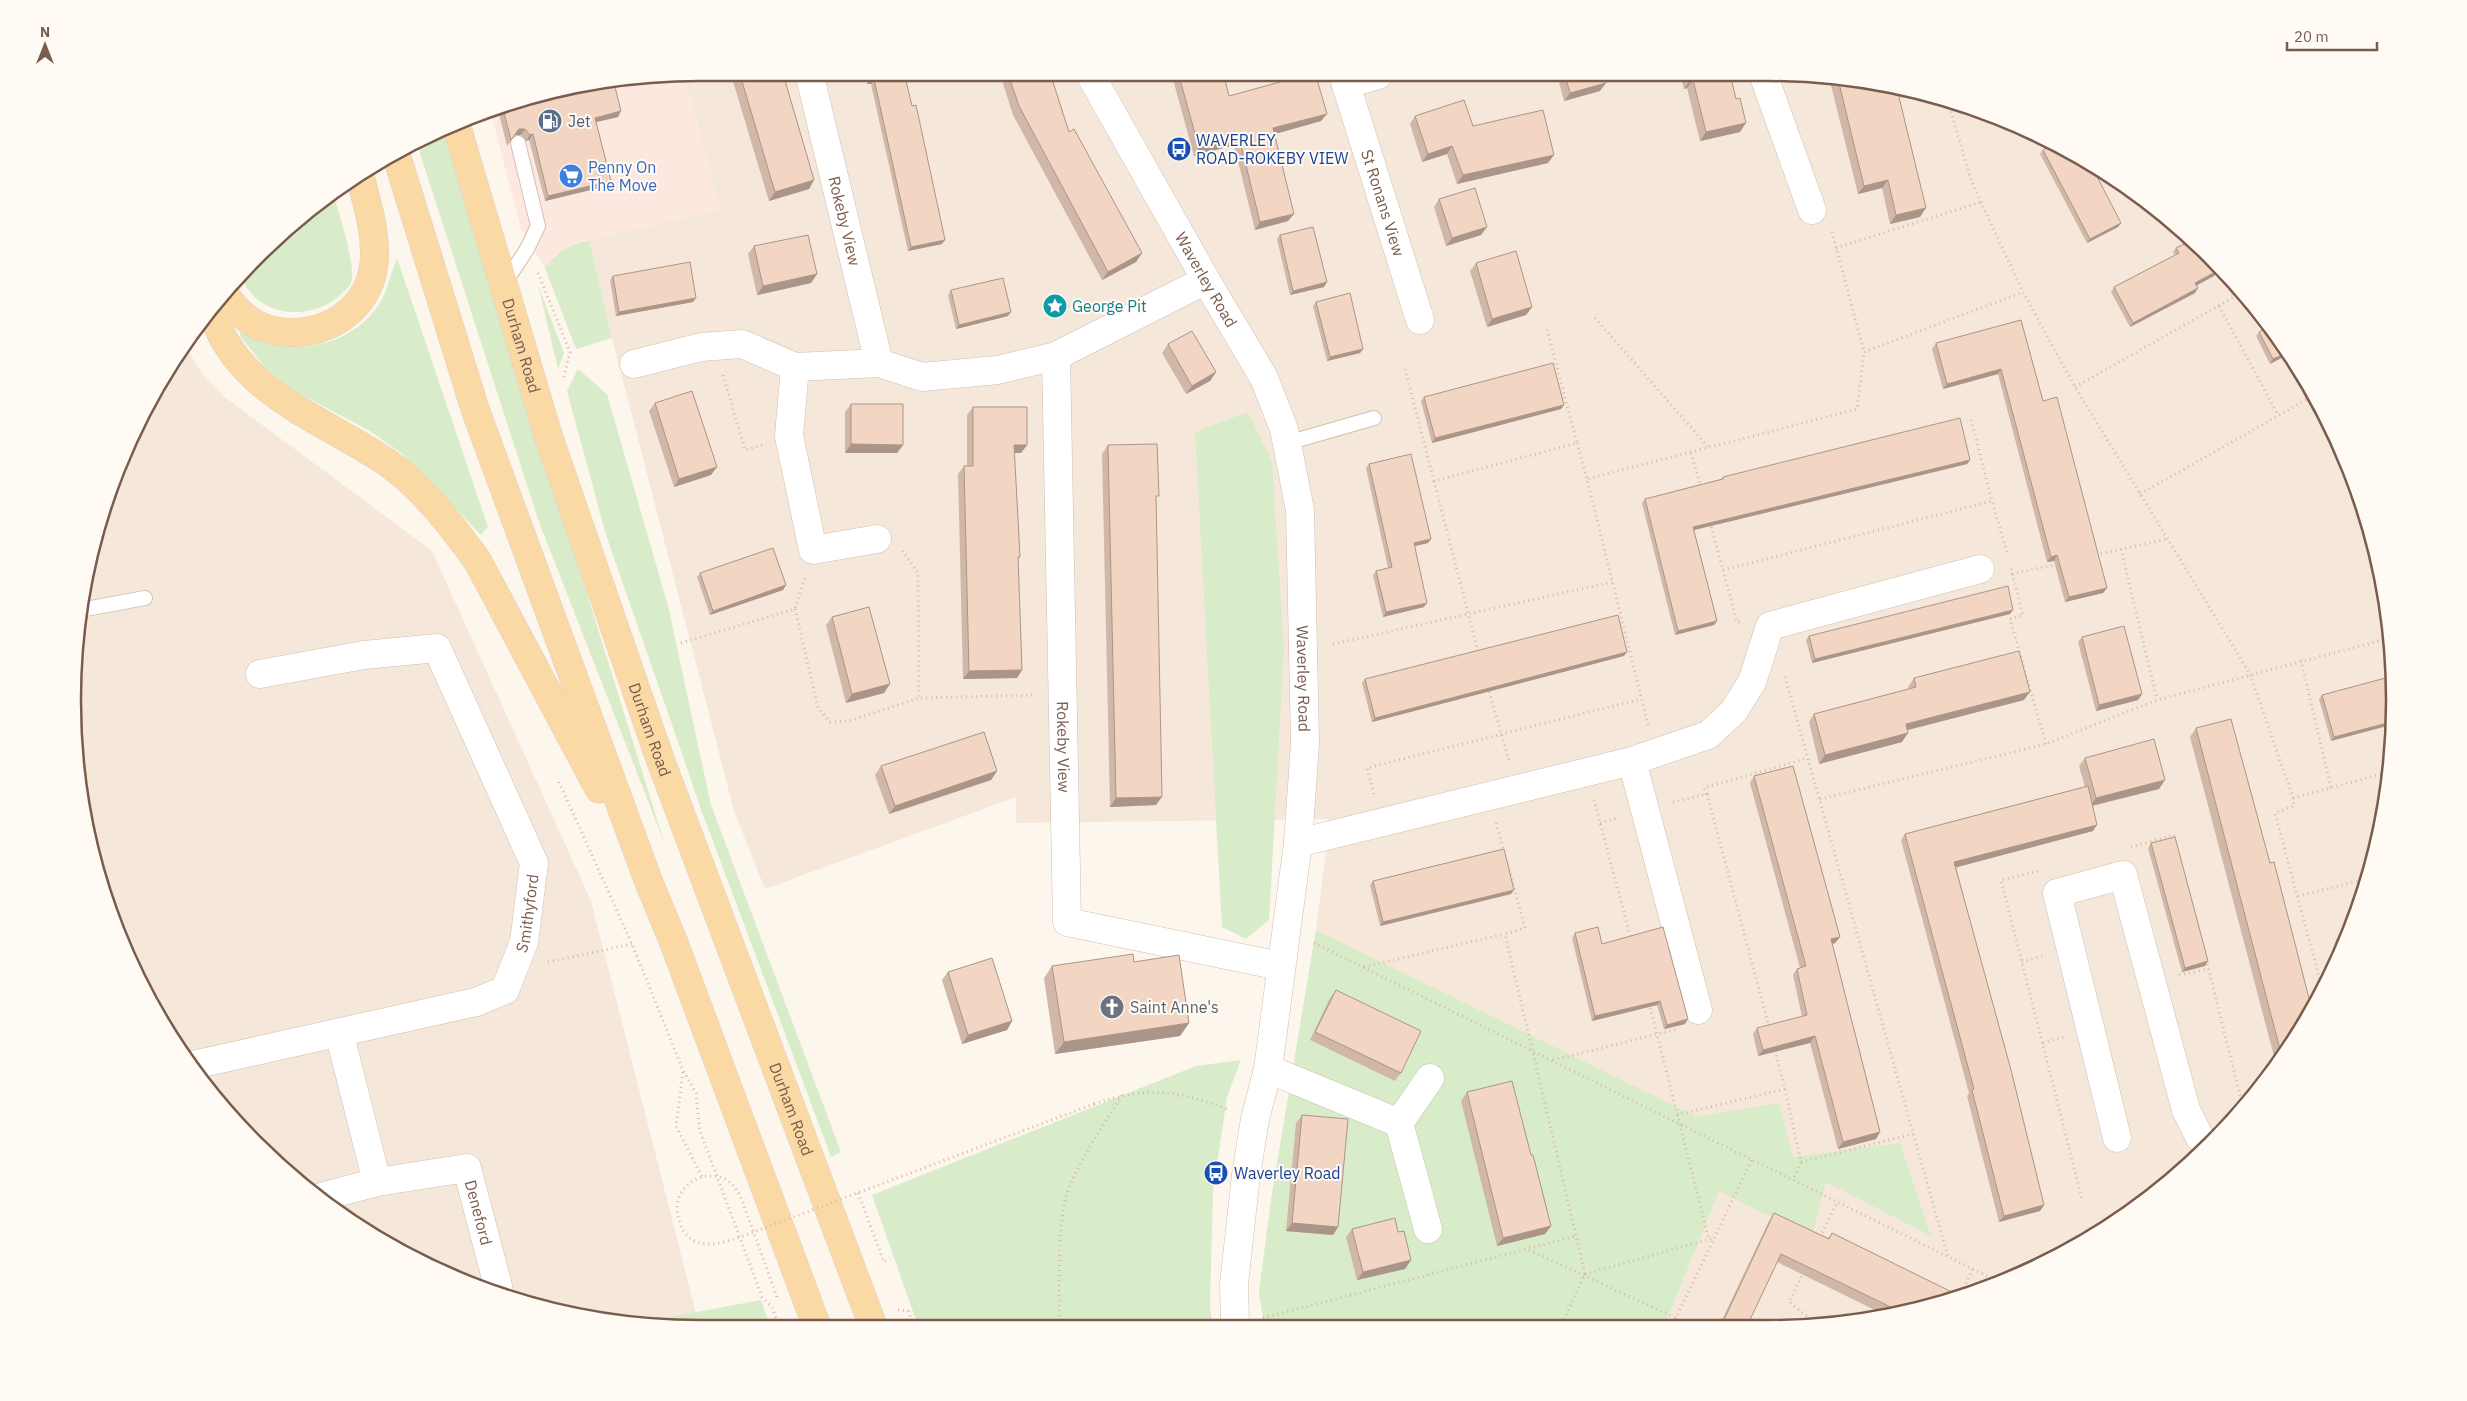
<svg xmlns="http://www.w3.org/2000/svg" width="2467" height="1401" font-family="'IBM Plex Sans',sans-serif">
<rect width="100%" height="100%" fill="#fdf6ec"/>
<path fill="#f5e8da" d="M1807,74L1929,94L2081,157L2181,229L2265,318L2330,423L2373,538L2393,660L2389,783L2361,903L2310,1015L2211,1144L2115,1223L1969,1295L1848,1323L1264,1325L1259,1292L1272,1194L1316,930L1330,819L1016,823V797L765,889L734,811L612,338L589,240L720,209L685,78Z
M184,344L203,375L226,398L432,551L591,901L696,1313L647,1325L499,1295L386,1244L287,1173L228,1114L157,1015L120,941L85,823L74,741L78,619L94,538L137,423Z"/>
<path fill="#fde8e0" d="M618,78H685L720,209L575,243L554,256L545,268L521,229L490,110Z"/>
<path fill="#d8ecc9" d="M443,129L664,842L539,522L416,141Z
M333,193C338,210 357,268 351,282C349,288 343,292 339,296C309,323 254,316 241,275C266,244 299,214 333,193Z
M589,240L612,338L576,349L545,268C557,251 570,245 589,240Z
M397,258L488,527L481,535L401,453L370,431L291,389L266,368L240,336V329C254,336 268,343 284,346C323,351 367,332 384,295C389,283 392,270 397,258Z
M538,285L564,353L558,369Z
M578,369L607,394L668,606L711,805L841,1152L831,1157L702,812L668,713L606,535L567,391Z
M1248,412L1272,462L1284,649L1269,920L1246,939L1222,927L1195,432Z
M1316,930L1697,1117L1779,1103L1793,1157L1900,1143L1931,1236L1826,1182L1812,1237L1719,1191L1665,1324L1264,1325L1259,1292L1272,1194Z
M1241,1060L1227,1097L1213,1191L1210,1305L1212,1325L918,1326L872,1195L1196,1066Z
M761,1300L770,1327H660L638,1323Z"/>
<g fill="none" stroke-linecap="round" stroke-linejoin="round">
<defs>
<path id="lane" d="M504,284L527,249L538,226L518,143
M1287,443L1374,418
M80,610L145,598"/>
<g id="street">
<path d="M1763,74L1812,210"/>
<path id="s1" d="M1343,75L1420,320"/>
<path id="s2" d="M1091,76L1206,280L1264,378L1284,429L1300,510L1305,743L1298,843L1268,1069L1255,1119L1246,1175L1234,1284L1235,1325"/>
<path id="s3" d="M810,77L879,363L922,377L998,370L1056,356L1206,280"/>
<path d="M1346,84L1378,75"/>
<path id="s4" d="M1056,356L1067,922L1280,966"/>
<path d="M634,364L701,347L742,344L795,367L879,363"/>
<path d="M795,367L789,436L813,550L877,539"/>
<path d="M1632,761L1698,1010"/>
<path d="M1298,843L1632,761L1708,735L1733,712L1752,682L1770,626L1980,569"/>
<path d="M339,1032L377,1182"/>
<path id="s5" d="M193,1065L476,1002L505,990L524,942L534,863L437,648L364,655L260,674"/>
<path d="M1268,1069L1399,1123L1428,1229"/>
<path d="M1399,1123L1430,1078"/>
<path d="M2117,1138L2057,893L2123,875L2186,1110L2200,1138L2210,1145"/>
<path id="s6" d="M321,1197L377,1182L467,1168L498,1286"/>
</g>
<g id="primary">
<path id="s7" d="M456,124L548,435L660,759L873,1326"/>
<path d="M396,154L475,409L648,880L674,943L817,1327"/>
<path d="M225,295C235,308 246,321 262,327C311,345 369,317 374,263C377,234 367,204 360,176"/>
<path d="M212,311C236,392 321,418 385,461C422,486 451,525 477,560L599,789"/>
</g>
</defs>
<use href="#lane" stroke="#d1beb0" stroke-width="16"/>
<use href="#street" stroke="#d1beb0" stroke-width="29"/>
<use href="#primary" stroke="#dad1cd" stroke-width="29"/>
<path stroke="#d9b8a5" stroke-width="3" stroke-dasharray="1 4" stroke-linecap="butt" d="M1948,102L1972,183L2023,292L2075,387L2250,674L2293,798L2294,806L2275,813L2322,988
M1832,232L1864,352
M1836,248L1981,202
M2214,264L2234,297
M538,273L570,352L563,380
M2219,306L2278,415
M1595,318L1709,448
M1405,369L1434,481L1577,443L1547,329
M723,375L745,450L762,445
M2075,387L2241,293
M1971,420L1992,501
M1577,443L1587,479
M1691,453L1701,487
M1434,481L1478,652
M2140,494L2313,396
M1710,522L1737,622H1740
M2121,549L2157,699
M902,551L918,572L919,698
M2096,555L2167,539
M2011,569L2023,615L2010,619L2046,744
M1723,570L1992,501L2007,553
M2012,574L2058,564
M795,609L818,708L830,722L849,721L919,698L1033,695
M681,643L795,609L805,577
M1333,644L1612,582
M2301,660L2331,788
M1785,677L1948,1257
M1488,687L1509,761
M1648,725L1587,479L1857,409L1864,352L2023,292
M559,782L632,944L683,1070L696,1093L700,1131L762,1297L772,1307L779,1327
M1374,794L1367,768L1641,699
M1707,794L1704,788L1808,758
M2293,798L2389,772
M1820,799L2046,744L2157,700L2390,638
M1594,800L1631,939
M1673,802L1707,794L1769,1027
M1496,823L1504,851
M1600,823L1617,818
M2131,847L2174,835L2175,839
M1509,869L1525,928L1505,934L1585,1274
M2038,871L2001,880L2082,1199
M2298,896L2367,879
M1314,943L1997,1281
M2206,959L2242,1103
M548,962L632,944
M2022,962L2043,956
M1364,967L1505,934
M2179,975L2208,969
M1649,1003L1709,1240
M2043,1043L2064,1037
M1553,1060L1678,1029
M683,1072L676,1126L702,1177
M1785,1089L1801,1162L1793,1180
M1094,1104C1148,1086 1175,1090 1227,1109
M1677,1115L1785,1089L1774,1048
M1801,1162L1913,1134
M858,1193L884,1262L890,1259
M1820,1237L1837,1202
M1529,1250L1676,1318
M1804,1272L1789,1302L1816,1323
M1959,1297L1973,1269
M898,1310L908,1311L914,1326
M1263,1318L1576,1236
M1562,1324L1585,1274L1714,1238
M1678,1324L1676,1318L1752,1159
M1059,1326C1060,1289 1056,1221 1069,1188C1082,1155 1104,1125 1122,1095"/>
<use href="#lane" stroke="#fff" stroke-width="14"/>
<use href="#street" stroke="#fff" stroke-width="28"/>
<use href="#primary" stroke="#fbd9a5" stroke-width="28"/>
<path stroke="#d9b8a5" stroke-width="3" stroke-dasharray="1 4" stroke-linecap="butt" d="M777,1297L743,1203C740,1196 737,1188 731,1183C715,1169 687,1177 679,1197C676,1205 677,1215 680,1223C688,1249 714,1246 735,1239L1094,1104"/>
</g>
<path fill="#d1b7a8" d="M1680,74H1730L1740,132L1700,141L1687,88L1684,89Z
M1557,75H1604L1600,91L1564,101Z
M1051,76L1069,132L1142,253L1136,262L1102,280L1013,115L1001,77Z
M1172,76H1224L1229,96L1321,121L1274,134L1288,221L1255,230L1234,145L1194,156Z
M784,77L814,180L809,189L769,201L732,78Z
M866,77H905L942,244L908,251L871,84H867Z
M1829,77L1897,89L1920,217L1890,224L1882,188L1858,194Z
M613,79L618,117L596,122L607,186L545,201L529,140L526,141L521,135H515L507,146L497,106Z
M1415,116L1473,126L1548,163L1457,184L1447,154L1422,162L1410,124Z
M2043,150L2118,227L2087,243L2040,154Z
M1439,199L1481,235L1446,246L1434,207Z
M1280,235L1324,287L1290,295L1277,239Z
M754,246L817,274L811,283L757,295L748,254Z
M2176,248L2217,271L2214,276L2196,285L2195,293L2130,327L2111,292L2114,287L2175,255L2173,252Z
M1476,263L1532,307L1526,315L1487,327L1470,271Z
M613,276L693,302L616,316L610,280Z
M951,290L1008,316L956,329L948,295Z
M1316,302L1363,349L1360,353L1327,361L1313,306Z
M2021,320L2043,401L2107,588L2103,593L2065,602L2054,561L2047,562L1998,374L1943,389L1932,349L1936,343Z
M2270,326L2287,355L2270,364L2256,336L2259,332Z
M1168,344L1216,372L1210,381L1186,394L1162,353Z
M1424,397L1564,405L1561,409L1432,443L1421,401Z
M655,403L711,475L674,487L649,411Z
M851,404L903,445L897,453H845V412Z
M973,407L1027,445L1021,453H1014L1020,557L1018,560L1022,670L1017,678L963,679L958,474L964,466H967V415Z
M1108,445L1156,500V805L1110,807L1102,454Z
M1970,460L1967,464L1694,530L1717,621L1714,625L1675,635L1642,503L1645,499L1721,479L1723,477Z
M1369,464L1428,543L1414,546L1424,607L1383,617L1373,575L1376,571L1388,568L1366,468Z
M700,573L783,590L710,615L697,577Z
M2010,614L1812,663L1806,640L1809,636Z
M832,617L884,693L846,703L826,625Z
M2082,637L2142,694L2138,700L2096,711L2078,642Z
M1624,656L1372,722L1362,683L1365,679Z
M2393,676L2331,741L2319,699L2322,695Z
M1914,678L2024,700L1907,730L1902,742L1819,764L1809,722L1814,714L1909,689L1908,687Z
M2196,728L2270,863L2310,1015L2275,1060L2190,737Z
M2085,758L2159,789L2093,806V831L1956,867L2044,1205L2040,1211L1999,1222L1967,1096L1969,1093L1901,840L1905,834L2085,787L2079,766Z
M881,766L997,771L991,780L889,814L875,775Z
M1754,776L1840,937L1835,943L1832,944L1880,1132L1876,1139L1838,1149L1810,1043L1758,1056L1753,1034L1757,1028L1802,1017L1793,975L1797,969L1800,968L1750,783Z
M2151,843L2205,966L2182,972L2148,848Z
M1373,881L1511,894L1380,926L1370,885Z
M1575,933L1602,944L1685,1024L1664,1029L1657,1005L1592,1021L1572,938Z
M2348,933L2338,953L2335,942L2340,934Z
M1134,962L1189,1023L1180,1036L1055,1054L1044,978L1052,966Z
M948,972L1012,1021L1007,1030L962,1044L942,980Z
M1336,990L1401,1073L1395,1081L1310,1040L1330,998Z
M1467,1092L1531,1155L1551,1226L1545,1234L1497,1246L1461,1101Z
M1302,1115L1338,1227L1333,1235L1286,1231L1296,1123Z
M1774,1213L1828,1238L1832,1233L1962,1297L1885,1315L1777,1262L1748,1324H1720L1769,1221Z
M1352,1229L1398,1232L1411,1260L1405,1269L1357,1280L1346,1237Z"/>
<path fill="#aa9588" d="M874,79L871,84H867L870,80Z
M1693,80L1687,88L1684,89L1690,81Z
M1606,83L1600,91L1564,101L1570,93Z
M621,111L618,117L592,123L595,118Z
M1327,114L1321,121L1268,136L1273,128Z
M1746,123L1740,132L1700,141L1706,132Z
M519,129H525L521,135H515L507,146Z
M533,134L529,140L526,141L530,135Z
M1239,137L1234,145L1194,156L1199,148Z
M1452,146L1447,154L1422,162L1428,154Z
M1554,155L1548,163L1457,184L1463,175Z
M814,180L809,189L769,201L775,192Z
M1888,180L1882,188L1858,194L1864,186Z
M611,181L607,186L545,201L548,196Z
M1926,208L1920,217L1890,224L1896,215Z
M1294,214L1288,221L1255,230L1260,222Z
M2121,223L2118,227L2087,243L2090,239Z
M1487,227L1481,235L1446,246L1452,238Z
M945,240L942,244L908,251L911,247Z
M1142,253L1136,262L1102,280L1108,272Z
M2217,271L2214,276L2192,288L2195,283Z
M817,274L811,283L757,295L763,286Z
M1327,282L1324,287L1290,295L1293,291Z
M2198,288L2195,293L2130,327L2133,323Z
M696,298L693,302L616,316L619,312Z
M1532,307L1526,315L1487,327L1492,319Z
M1011,312L1008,316L956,329L959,325Z
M1363,349L1360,353L1327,361L1330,357Z
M2286,353L2287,355L2270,364L2273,359Z
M2001,369L1998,374L1943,389L1947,384Z
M1216,372L1210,381L1186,394L1192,386Z
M1564,405L1561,409L1432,443L1435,438Z
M851,444L903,445L897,453H845Z
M1014,445H1027L1021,453H1008Z
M1970,460L1967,464L1690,531L1693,527Z
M717,467L711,475L674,487L679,479Z
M1431,539L1428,543L1411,547L1414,543Z
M2057,555L2054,561L2047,562L2051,557Z
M786,585L783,590L710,615L713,611Z
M2107,588L2103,593L2065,602L2069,597Z
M1427,603L1424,607L1383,617L1386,612Z
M2013,610L2010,614L1812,663L1815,659Z
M1717,621L1714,625L1675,635L1678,631Z
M1627,652L1624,656L1372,722L1375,718Z
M1022,670L1017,678L963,679L969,671Z
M890,684L884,693L846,703L852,694Z
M2030,692L2024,700L1900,732L1906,724Z
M2142,694L2138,700L2096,711L2099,705Z
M2391,722V725L2331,741L2334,737Z
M1908,733L1902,742L1819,764L1825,755Z
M997,771L991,780L889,814L895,806Z
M2165,780L2159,789L2090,806L2096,798Z
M1162,797L1156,805L1110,807L1116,798Z
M2097,825L2093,831L1950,869L1954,862Z
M1514,890L1511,894L1380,926L1383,922Z
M1840,937L1835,943L1826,946L1831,939Z
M2208,961L2205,966L2182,972L2185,968Z
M1660,1001L1657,1005L1592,1021L1595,1016Z
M1688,1019L1685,1024L1664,1029L1667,1025Z
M1012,1021L1007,1030L962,1044L968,1035Z
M1189,1023L1180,1036L1055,1054L1064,1042Z
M1815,1036L1810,1043L1758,1056L1763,1050Z
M1880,1132L1876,1139L1838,1149L1843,1142Z
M2044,1205L2040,1211L1999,1222L2004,1216Z
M1292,1223L1338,1227L1333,1235L1286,1231Z
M1551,1226L1545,1234L1497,1246L1503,1238Z
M1411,1260L1405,1269L1357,1280L1363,1272Z"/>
<path fill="#f3d5c3" stroke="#aa9588" d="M1688,74H1730L1736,99L1740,98L1746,123L1706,132L1693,80L1690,81Z
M1565,75H1604L1606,83L1570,93Z
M1051,76L1069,132L1074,129L1142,253L1108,272L1019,106L1009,77Z
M1179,76H1224L1229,96L1302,76H1316L1327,114L1273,128L1294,214L1260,222L1239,137L1199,148Z
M784,77L814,180L775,192L741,78Z
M869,77H905L912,106L916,105L945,240L911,247L874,79L870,80Z
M613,79L621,111L595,118L611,181L548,196L533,134L530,135L525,129H519L511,140L502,105Z
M1838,79L1897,89L1926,208L1896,215L1888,180L1864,186Z
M1464,100L1473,126L1543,110L1554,155L1463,175L1452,146L1428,154L1415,116Z
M2052,145L2081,157L2090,163L2121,223L2090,239L2043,150Z
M1475,188L1487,227L1452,238L1439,199Z
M1313,227L1327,282L1293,291L1280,235Z
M808,235L817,274L763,286L754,246Z
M2192,240L2212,262L2217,271L2195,283L2198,288L2133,323L2114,287L2179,253L2176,248Z
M1516,251L1532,307L1492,319L1476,263Z
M690,262L696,298L619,312L613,276Z
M1003,278L1011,312L959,325L951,290Z
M1350,293L1363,349L1330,357L1316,302Z
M2021,320L2043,401L2057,397L2107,588L2069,597L2057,555L2051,557L2001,369L1947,384L1936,343Z
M2270,326L2286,353L2273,359L2259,332Z
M1192,331L1216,372L1192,386L1168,344Z
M1553,363L1564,405L1435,438L1424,397Z
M692,391L717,467L679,479L655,403Z
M851,404H903V445L851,444Z
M973,407H1027V445H1014L1018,519L1020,557H1018L1022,670L969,671L964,466H973Z
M1960,418L1970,460L1693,527L1717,621L1678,631L1645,499L1723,479V477Z
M1157,444L1159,496H1156L1162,797L1116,798L1108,445Z
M1411,454L1431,539L1414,543L1427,603L1386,612L1376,571L1392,567L1369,464Z
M773,548L786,585L713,611L700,573Z
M2008,586L2013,610L1815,659L1809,636Z
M869,607L890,684L852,694L832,617Z
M1618,615L1627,652L1375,718L1365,679Z
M2124,626L2142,694L2099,705L2082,637Z
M2019,651L2030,692L1906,724L1908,733L1825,755L1814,714L1916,687L1914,678Z
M2393,676L2391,722L2334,737L2322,695Z
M2231,719L2270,863L2274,862L2312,1010L2310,1015L2281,1053L2196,728Z
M984,732L997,771L895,806L881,766Z
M2154,739L2165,780L2096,798L2085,758Z
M1793,766L1840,937L1831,939L1880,1132L1843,1142L1815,1036L1763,1050L1757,1028L1807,1015L1797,969L1806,966L1754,776Z
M2088,786L2097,825L1954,862L2011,1070L2044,1205L2004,1216L1972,1090L1974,1089L1905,834Z
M2175,837L2208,961L2185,968L2151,843Z
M1504,849L1514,890L1383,922L1373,881Z
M1598,927L1602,944L1663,927L1688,1019L1667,1025L1660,1001L1595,1016L1575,933Z
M2348,933L2343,943L2340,934Z
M1133,954L1134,962L1179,955L1189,1023L1064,1042L1052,966Z
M992,958L1012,1021L968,1035L948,972Z
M1336,990L1421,1031L1401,1073L1315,1032Z
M1512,1081L1531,1155H1533L1551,1226L1503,1238L1467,1092Z
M1302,1115L1348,1119L1338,1227L1292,1223Z
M1774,1213L1829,1239L1832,1233L1962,1297L1899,1311L1781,1254L1748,1324H1722Z
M1395,1218L1398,1232L1404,1231L1411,1260L1363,1272L1352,1229Z"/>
<defs>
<symbol id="fuel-disc" viewBox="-11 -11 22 22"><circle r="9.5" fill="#5c6f8a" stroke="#fffaf3"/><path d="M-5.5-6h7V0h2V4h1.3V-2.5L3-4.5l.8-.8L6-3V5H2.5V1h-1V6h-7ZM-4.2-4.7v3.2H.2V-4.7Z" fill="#fff"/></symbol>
<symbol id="bus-disc" viewBox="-11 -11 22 22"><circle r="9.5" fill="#1a4fb4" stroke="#fffaf3"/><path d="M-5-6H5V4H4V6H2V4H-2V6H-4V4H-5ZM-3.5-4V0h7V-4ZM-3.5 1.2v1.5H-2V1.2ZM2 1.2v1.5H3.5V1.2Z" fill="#fff"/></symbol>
<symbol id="supermarket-disc" viewBox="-11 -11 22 22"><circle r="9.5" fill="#3f7fe0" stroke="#fffaf3"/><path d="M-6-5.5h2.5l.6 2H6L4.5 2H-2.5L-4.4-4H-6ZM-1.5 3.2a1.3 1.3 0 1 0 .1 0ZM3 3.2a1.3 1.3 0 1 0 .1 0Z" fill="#fff"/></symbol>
<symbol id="sight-disc" viewBox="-11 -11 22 22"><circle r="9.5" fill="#0f9aa8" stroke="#fffaf3"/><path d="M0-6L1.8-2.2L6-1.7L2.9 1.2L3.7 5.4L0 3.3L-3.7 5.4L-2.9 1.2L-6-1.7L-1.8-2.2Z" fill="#fff"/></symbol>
<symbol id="church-disc" viewBox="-11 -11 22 22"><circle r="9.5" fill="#6b7280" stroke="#fffaf3"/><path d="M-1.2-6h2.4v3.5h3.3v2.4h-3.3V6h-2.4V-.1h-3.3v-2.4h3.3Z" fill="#fff"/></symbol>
</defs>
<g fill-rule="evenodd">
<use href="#fuel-disc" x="536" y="107" width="28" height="28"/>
<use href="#bus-disc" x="1165" y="135" width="28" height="28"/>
<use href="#supermarket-disc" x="557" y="162" width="28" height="28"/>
<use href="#sight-disc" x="1041" y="292" width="28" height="28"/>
<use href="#church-disc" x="1098" y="993" width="28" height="28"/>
<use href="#bus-disc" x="1202" y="1159" width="28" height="28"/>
</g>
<g text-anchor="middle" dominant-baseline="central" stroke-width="4" stroke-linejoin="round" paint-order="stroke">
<g font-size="16" fill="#4e5e75" stroke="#fffaf3" text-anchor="start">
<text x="568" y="121">Jet</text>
</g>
<g font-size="16" fill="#164399" stroke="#fffaf3" text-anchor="start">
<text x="1196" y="140">WAVERLEY<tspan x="1196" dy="18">ROAD-ROKEBY VIEW</tspan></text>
<text x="1234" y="1173">Waverley Road</text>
</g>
<g font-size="16" fill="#366cbe" stroke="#fffaf3" text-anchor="start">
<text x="588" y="167">Penny On<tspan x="588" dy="18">The Move</tspan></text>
</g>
<g font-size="16" fill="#7a5c4d" stroke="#fffaf3">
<text stroke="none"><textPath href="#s1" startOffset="134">St Ronans View</textPath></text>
<text stroke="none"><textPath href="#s3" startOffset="148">Rokeby View</textPath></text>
<text stroke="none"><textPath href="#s2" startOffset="234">Waverley Road</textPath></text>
<text stroke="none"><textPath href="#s7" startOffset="231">Durham Road</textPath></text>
<text stroke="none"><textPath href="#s2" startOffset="654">Waverley Road</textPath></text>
<text stroke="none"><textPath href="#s7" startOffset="636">Durham Road</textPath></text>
<text stroke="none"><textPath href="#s4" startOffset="391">Rokeby View</textPath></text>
<text stroke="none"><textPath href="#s5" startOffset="402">Smithyford</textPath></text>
<text stroke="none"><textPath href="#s7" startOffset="1041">Durham Road</textPath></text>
<text stroke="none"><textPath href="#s6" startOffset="195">Deneford</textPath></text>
</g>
<g font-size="16" fill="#0d838f" stroke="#fffaf3" text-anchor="start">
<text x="1072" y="306">George Pit</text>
</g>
<g font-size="16" fill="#5b616d" stroke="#fffaf3" text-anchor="start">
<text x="1130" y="1007">Saint Anne's</text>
</g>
</g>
<path d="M0 0H2467V1401H0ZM700 81H1767A619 619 0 0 1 2386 700V701A619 619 0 0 1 1767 1320H700A619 619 0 0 1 81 701V700A619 619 0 0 1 700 81Z" fill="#fffaf3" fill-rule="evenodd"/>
<path fill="none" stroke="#7a5c4d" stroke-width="2.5" d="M700 81H1767A619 619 0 0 1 2386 700V701A619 619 0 0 1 1767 1320H700A619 619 0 0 1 81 701V700A619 619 0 0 1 700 81Z"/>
<g transform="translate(45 45)" stroke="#fffaf3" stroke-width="4" paint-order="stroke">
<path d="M0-4L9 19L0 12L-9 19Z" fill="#7a5c4d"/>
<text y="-8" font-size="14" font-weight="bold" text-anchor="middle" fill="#7a5c4d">N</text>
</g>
<path d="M2287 42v8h90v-8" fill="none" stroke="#7a5c4d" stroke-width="2.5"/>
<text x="2294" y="42" font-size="15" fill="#7a5c4d" stroke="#fffaf3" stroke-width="4" paint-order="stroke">20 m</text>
</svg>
